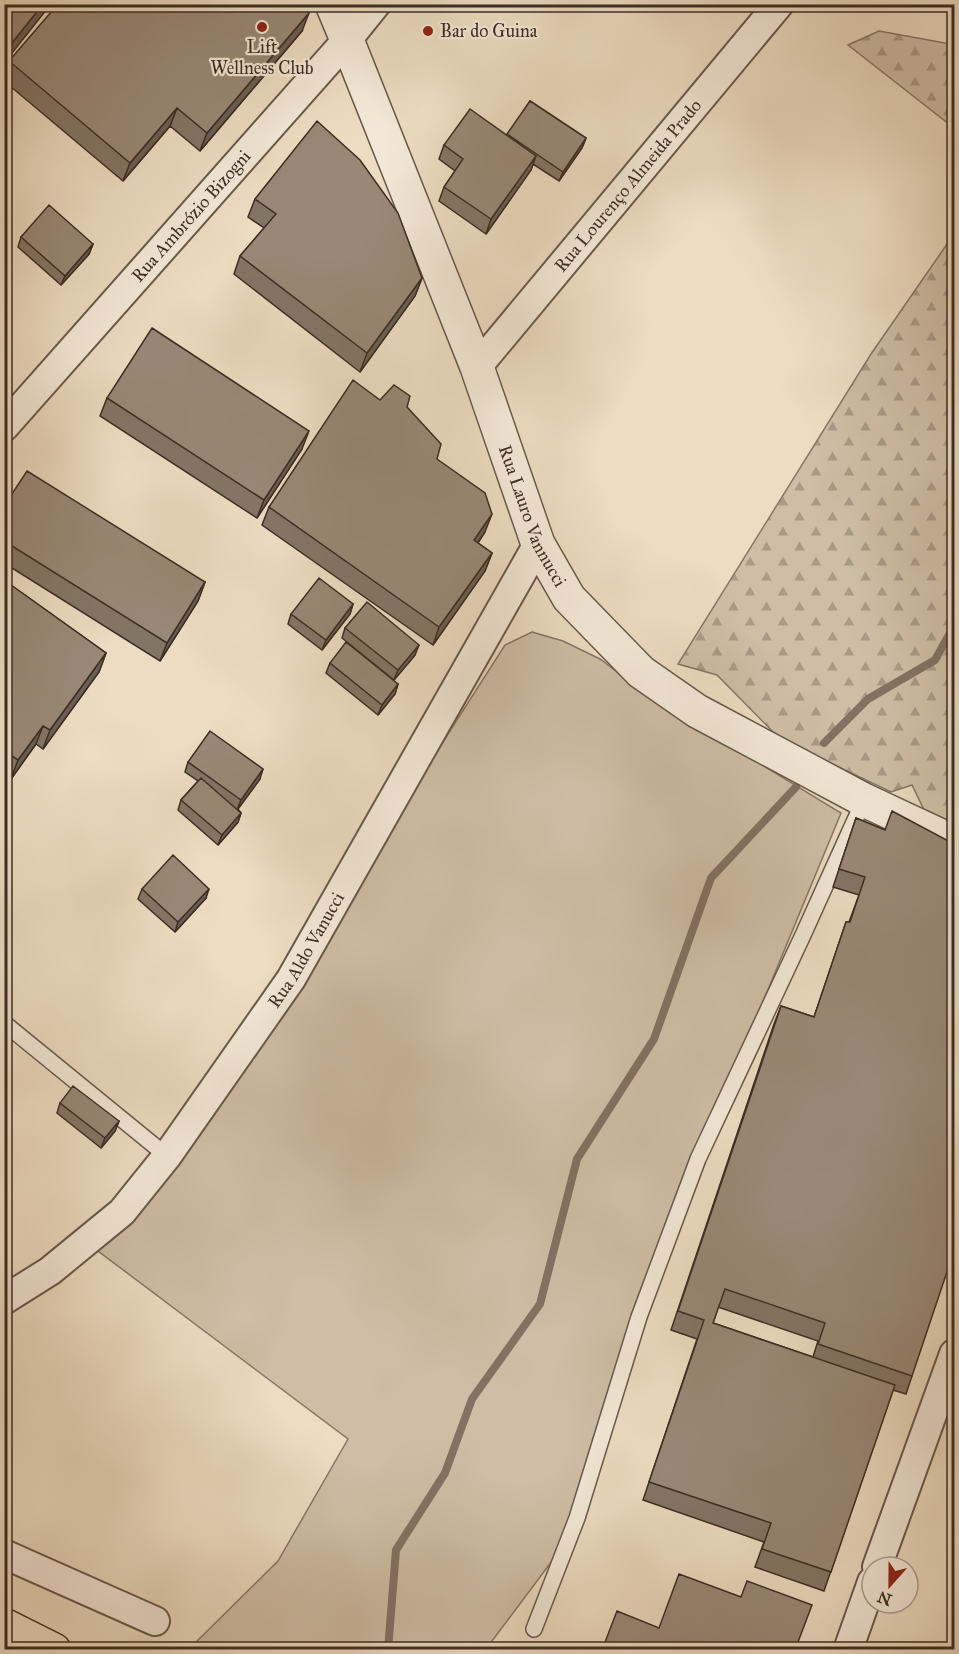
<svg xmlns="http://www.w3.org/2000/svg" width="959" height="1654" font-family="'IM FELL Great Primer',serif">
<defs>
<pattern id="forest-firs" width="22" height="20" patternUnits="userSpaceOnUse" patternTransform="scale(1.5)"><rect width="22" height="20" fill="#cebea6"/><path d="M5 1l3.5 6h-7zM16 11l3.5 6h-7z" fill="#a89b87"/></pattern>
</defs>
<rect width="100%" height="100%" fill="#ecdcc1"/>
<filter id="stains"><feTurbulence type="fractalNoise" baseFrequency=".00333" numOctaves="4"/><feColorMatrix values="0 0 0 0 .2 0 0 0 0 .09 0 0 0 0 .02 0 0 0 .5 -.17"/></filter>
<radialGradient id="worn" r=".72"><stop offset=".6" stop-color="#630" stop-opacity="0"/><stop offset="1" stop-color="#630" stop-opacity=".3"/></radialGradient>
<path fill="#cebea6" stroke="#857666" stroke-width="1.5" d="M532,632L563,641L600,659L649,696L841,813L698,1159L570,1537L486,1649H189L278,1561L348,1439L86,1242L291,979L505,645Z"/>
<path fill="url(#forest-firs)" stroke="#857666" stroke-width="1.5" d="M954,20V128L848,45L879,31L950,44Z
M954,234V837L926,814L912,785L891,792L780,739L717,675L678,664L871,354Z"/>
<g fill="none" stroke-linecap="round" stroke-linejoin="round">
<path stroke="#827263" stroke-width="8" d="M824,743L868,699L935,660L954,626
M388,1650L396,1550L445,1473L472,1399L540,1304L577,1159L654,1039L711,878L796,787"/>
<defs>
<path id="service" d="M4,1023L167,1156
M534,1629L577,1518L639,1317L698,1159L803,935L864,800"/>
<g id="minor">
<path id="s1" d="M477,367L779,4"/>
<path id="s2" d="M4,427L347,40L376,4"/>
<path id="s3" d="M4,1300L50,1271L122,1212L167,1156L291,979L538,544"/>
<path d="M4,1554L155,1621"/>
<path d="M877,1567L954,1354"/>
<path d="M848,1650L872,1582"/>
</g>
<g id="tertiary">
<path id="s4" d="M332,4L347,40L477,367L538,544L569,598L641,672L697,711L864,800L954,842"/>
</g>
<path id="trunk" d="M4,1625L54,1650"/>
</defs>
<use href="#service" stroke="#68594c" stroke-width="18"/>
<use href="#minor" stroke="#68594c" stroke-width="32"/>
<use href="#tertiary" stroke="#68594c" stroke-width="36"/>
<use href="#trunk" stroke="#3c2d25" stroke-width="36"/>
<use href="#service" stroke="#f3e8d7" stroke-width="15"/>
<use href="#minor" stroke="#f3e8d7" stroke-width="28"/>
<use href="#tertiary" stroke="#f3e8d7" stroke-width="33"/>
<use href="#trunk" stroke="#ecdcc1" stroke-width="33"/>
</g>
<path fill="#837565" stroke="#3c2d25" stroke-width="1.5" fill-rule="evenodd" d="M302,31L200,151L170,126L123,181L4,81V75L9,61Z
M530,101L586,138L582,148L559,181L533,164L531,170L486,234L439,201L444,187L455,171L439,159L444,145L507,135Z
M255,199L422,278L415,296L360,372L234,274L240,256L264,228L248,217Z
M21,237L93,244L89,254L61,285L18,247Z
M107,398L302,449L257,518L100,416Z
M380,400L407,407L437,459L485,532L478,543L492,553L485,571L433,645L262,525L269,507Z
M4,506L205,582L198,601L160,661L4,563Z
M4,580L106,653L99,672L43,749L36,744L11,779L4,774Z
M353,604L350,614L322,650L288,624L291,614Z
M345,628L415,655L394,680L342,638Z
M330,663L398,684L395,694L378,715L326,673Z
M188,762L260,779L238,809L241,813L238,822L218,845L178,810L181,800L198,781L185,772Z
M856,818L885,830L912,1376L906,1394L893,1390L824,1591L755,1567L764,1542L643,1500L697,1339L671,1330L774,1024L781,1006L814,1017L846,922H849L859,895L833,887ZM718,1307L818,1341L813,1357L713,1323Z
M142,889L206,898L175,932L138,899Z
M60,1103L119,1121L115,1131L101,1148L57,1113Z"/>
<path fill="#6a5f53" stroke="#3c2d25" stroke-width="1.5" d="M43,4H51L4,63V53Z
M309,13L302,31L200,151L207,133Z
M177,108L170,126L123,181L130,163Z
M586,138L582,148L559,181L563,172Z
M536,156L531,170L486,234L491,219Z
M93,244L89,254L61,285L65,276Z
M422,278L415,296L360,372L367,353Z
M309,431L302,449L257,518L264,500Z
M492,514L485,532L467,558L474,540Z
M492,553L485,571L433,645L439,627Z
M205,582L198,601L160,661L167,643Z
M353,604L350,614L322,650L326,640Z
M419,645L415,655L394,680L398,670Z
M106,653L99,672L43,749L50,730Z
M398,684L395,694L378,715L382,705Z
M43,726L36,744L11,779L18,760Z
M263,769L260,779L237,810L241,800Z
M241,813L238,822L218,845L222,835Z
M209,889L206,898L175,932L178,922Z
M119,1121L115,1131L101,1148L105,1138Z"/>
<path fill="#988876" stroke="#3c2d25" stroke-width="1.5" d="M4,4H43L4,53Z
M58,4H298L309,13L207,133L177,108L130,163L9,61Z
M530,101L586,138L563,172L507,134Z
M470,109L536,156L491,219L444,187L463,159L444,145Z
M317,121L360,160L398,213L422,278L367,353L240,256L276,214L255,199Z
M49,205L93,244L65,276L21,237Z
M152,328L309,431L264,500L107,398Z
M353,380L380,400L394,385L410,396L407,407L441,444L437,459L485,493L492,514L474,540L492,553L439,627L269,507Z
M27,471L205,582L167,643L4,541V506Z
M319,578L353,604L326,640L291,614Z
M4,580L106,653L50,730L43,726L18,760L4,751Z
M367,602L419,645L398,670L345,628Z
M346,642L398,684L382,705L330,663Z
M210,731L263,769L241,800L188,762Z
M201,778L241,813L222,835L181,800Z
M892,811L954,844V1251L912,1376L818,1344L825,1323L725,1289L713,1323L895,1385L831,1572L762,1549L771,1523L649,1482L704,1320L678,1311L781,1006L814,1017L846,922H850L865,877L839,869L856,818L885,830Z
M173,855L209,889L178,922L142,889Z
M73,1086L119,1121L105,1138L60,1103Z
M679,1574L741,1597L747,1581L812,1605L795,1650H602L617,1611L659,1628Z"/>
<g fill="#8f2418" stroke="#f3e8d7" stroke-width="2">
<circle cx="262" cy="27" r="6"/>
<circle cx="428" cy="31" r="6"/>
</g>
<g text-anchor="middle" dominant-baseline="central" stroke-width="4.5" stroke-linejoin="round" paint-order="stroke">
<g font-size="18" fill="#3c2d25" stroke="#f3e8d7" text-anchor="start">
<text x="440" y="31">Bar do Guina</text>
<text x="262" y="47" text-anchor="middle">Lift<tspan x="262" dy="21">Wellness Club</tspan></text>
</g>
<g font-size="18" fill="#3c2d25" stroke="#f3e8d7">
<text stroke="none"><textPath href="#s1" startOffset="236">Rua Lourenço Almeida Prado</textPath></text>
<text stroke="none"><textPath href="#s2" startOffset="282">Rua Ambrózio Bizogni</textPath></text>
<text stroke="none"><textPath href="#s4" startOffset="550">Rua Lauro Vannucci</textPath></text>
<text stroke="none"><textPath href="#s3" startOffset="468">Rua Aldo Vanucci</textPath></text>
</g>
</g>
<rect width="959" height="1654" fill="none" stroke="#ecdcc1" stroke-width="24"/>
<rect x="6" y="6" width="947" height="1642" fill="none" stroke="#3c2d25" stroke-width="3"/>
<rect x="12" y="12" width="935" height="1630" fill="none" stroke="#3c2d25" stroke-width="1.5"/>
<g transform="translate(890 1585) rotate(201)"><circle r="28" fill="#f3e8d7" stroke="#aa9d90" stroke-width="1.5"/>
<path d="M0-4.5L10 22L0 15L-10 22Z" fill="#8f2418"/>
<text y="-9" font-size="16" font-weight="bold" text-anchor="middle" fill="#3c2d25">N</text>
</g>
<rect width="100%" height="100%" filter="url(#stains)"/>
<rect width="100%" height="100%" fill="url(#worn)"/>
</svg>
